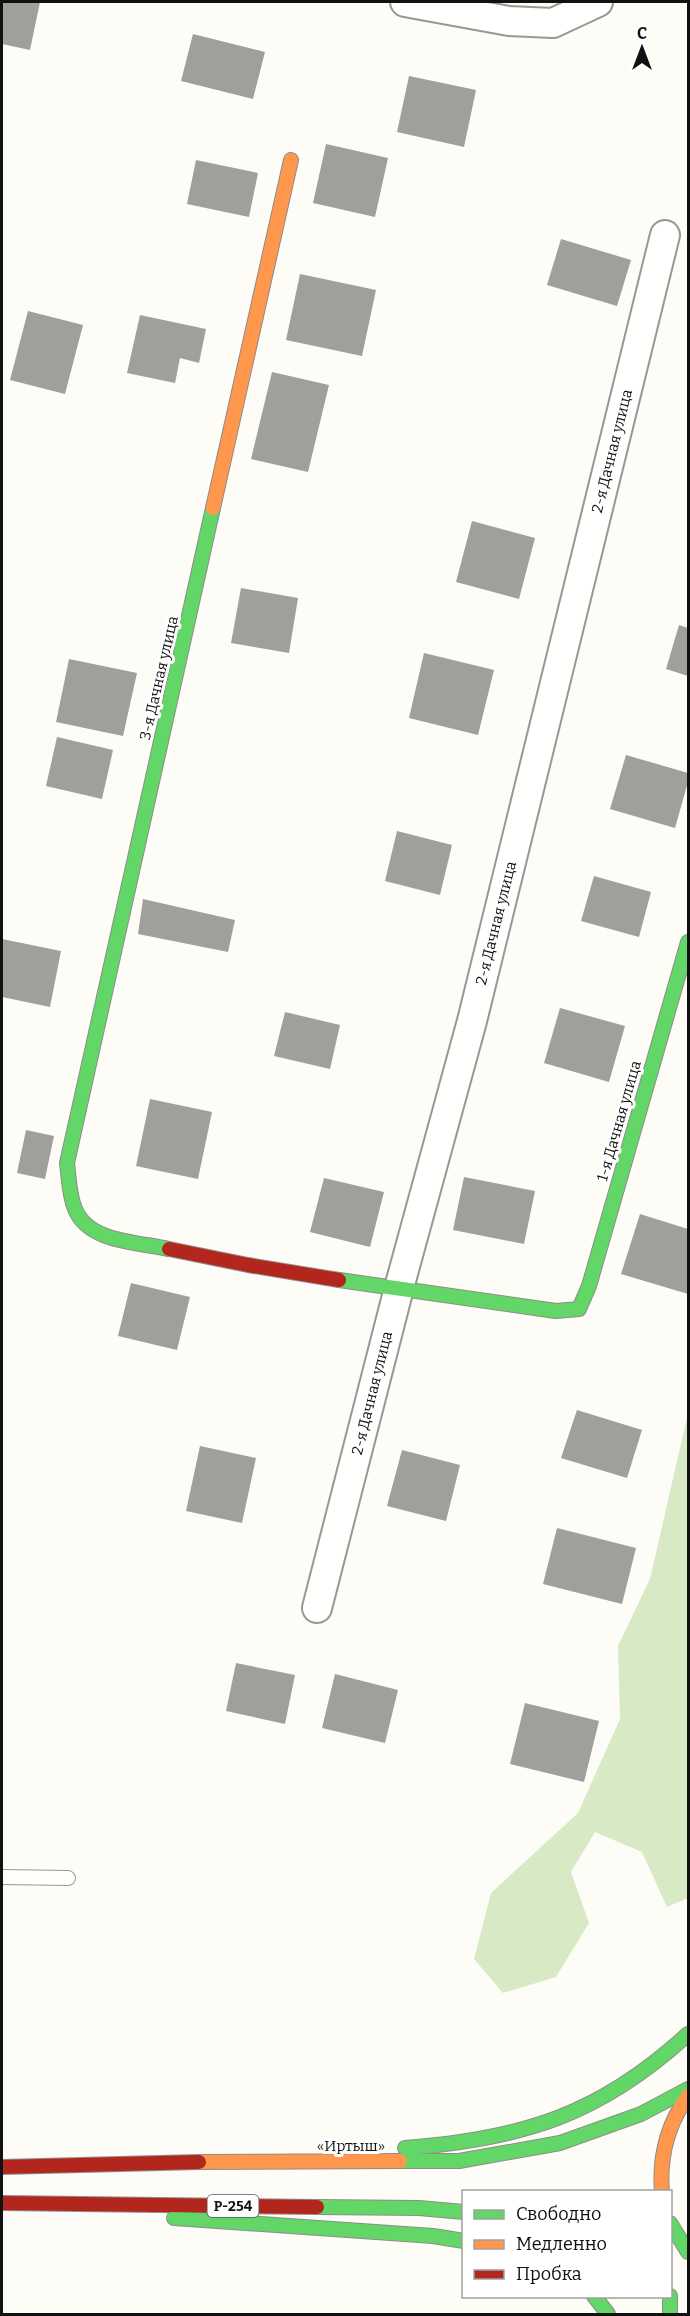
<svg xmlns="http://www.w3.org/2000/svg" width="690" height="2316" font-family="Bitter,serif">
<rect width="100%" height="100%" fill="#fdfcf7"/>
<path fill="#d8eac5" d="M688,1413V1898L667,1907L642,1852L595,1832L571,1872L589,1923L556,1977L503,1993L474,1959L491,1893L578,1813L620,1719L618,1646L650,1579Z"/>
<path fill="#a19f9c" d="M2,2H40L30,50L2,44Z
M193,34L265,52L253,99L181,81Z
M409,76L476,90L464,147L397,132Z
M326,144L388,158L375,217L313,203Z
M196,160L258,173L249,217L187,204Z
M561,239L631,260L617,306L547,285Z
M300,274L376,290L362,356L286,340Z
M28,311L83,325L65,394L10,380Z
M140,315L206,329L199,363L180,358L175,383L127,373Z
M272,372L329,385L308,472L251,459Z
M472,521L535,538L519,599L456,582Z
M241,588L298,598L289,653L231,643Z
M679,625L688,628V676L666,669Z
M424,653L494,670L478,735L409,718Z
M69,659L137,673L123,736L56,722Z
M57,737L113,750L102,799L46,786Z
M626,755L688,773V782L675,828L610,809Z
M397,831L452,845L440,895L385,881Z
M594,876L651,892L639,937L581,921Z
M143,899L235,920L228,952L138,934Z
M2,939L61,951L50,1007L2,997Z
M560,1008L625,1026L609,1082L544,1063Z
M285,1012L340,1025L330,1069L274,1056Z
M150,1099L212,1112L198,1179L136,1166Z
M26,1130L54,1136L45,1179L17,1173Z
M464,1177L535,1191L524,1244L453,1230Z
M324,1178L384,1192L370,1247L310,1232Z
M640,1214L688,1229V1294L621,1274Z
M131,1283L190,1297L177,1350L118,1336Z
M577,1410L642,1430L627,1478L561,1458Z
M200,1446L256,1458L242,1523L186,1511Z
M402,1450L460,1465L446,1521L387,1506Z
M557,1528L636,1548L622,1604L543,1584Z
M236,1663L295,1675L285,1724L226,1711Z
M335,1674L398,1690L385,1743L322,1728Z
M525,1703L599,1721L584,1782L510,1764Z"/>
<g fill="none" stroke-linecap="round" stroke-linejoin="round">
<defs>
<path id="lane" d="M2,1877L68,1878"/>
<path id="street" d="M405,2L509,21L553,23L598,2
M317,1608L399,1288L472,1021L665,235"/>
<path id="fast" d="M169,1249C138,1242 89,1243 75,1209C69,1195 69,1178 67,1163L213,508
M339,1280L556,1311L579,1309L589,1286L688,942
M405,2148C522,2139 600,2115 688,2034
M400,2161H459L560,2143L641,2114L688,2089
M317,2207L419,2208L464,2212
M174,2218L433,2236L464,2241
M670,2223L688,2252
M594,2296L608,2314
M670,2296V2314"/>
<path id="slow" d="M213,508L291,160
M199,2162L400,2161
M662,2192C659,2156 667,2125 688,2096"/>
<path id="jam" d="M169,1249L248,1265L339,1280
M2,2167L199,2162
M2,2203L317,2207"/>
</defs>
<use href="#lane" stroke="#979795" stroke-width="16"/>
<use href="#street" stroke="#979795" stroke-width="32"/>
<use href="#fast" stroke="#8e8d8b" stroke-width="16"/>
<use href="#slow" stroke="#8e8d8b" stroke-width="16"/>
<use href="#jam" stroke="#8e8d8b" stroke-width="16"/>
<use href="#lane" stroke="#fffffe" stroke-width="14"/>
<use href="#street" stroke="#fffffe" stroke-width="28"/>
<use href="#fast" stroke="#63d668" stroke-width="14"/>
<use href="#slow" stroke="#ff974d" stroke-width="14"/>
<use href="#jam" stroke="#b3261e" stroke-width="14"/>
</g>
<g text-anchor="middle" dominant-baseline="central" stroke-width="6" stroke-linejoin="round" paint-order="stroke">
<rect fill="#fff" stroke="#585858" stroke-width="1.5" x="207.5" y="2195" width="51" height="22" rx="4.5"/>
<g font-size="14" font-weight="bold" fill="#111">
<text x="233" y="2206">Р-254</text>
</g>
<g font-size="15" fill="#111" stroke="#fff">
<text transform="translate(612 451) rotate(-76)">2-я Дачная улица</text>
<text transform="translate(159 678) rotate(-77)">3-я Дачная улица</text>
<text transform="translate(496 923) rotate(-76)">2-я Дачная улица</text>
<text transform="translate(619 1121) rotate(-74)">1-я Дачная улица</text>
<text transform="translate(372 1393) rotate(-76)">2-я Дачная улица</text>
<text x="351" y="2146">«Иртыш»</text>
</g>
</g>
<rect width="690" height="2316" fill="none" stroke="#111111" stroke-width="6"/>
<rect x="462" y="2190" width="210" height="108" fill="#ffffff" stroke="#a0a0a0" stroke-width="1.5"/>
<rect x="474" y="2210" width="30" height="9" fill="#63d668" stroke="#a0a0a0" stroke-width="1.5"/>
<text x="516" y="2220" font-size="18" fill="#111111">Свободно</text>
<rect x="474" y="2240" width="30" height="9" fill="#ff974d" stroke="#a0a0a0" stroke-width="1.5"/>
<text x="516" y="2250" font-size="18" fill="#111111">Медленно</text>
<rect x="474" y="2270" width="30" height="9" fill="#b3261e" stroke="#a0a0a0" stroke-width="1.5"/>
<text x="516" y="2280" font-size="18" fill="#111111">Пробка</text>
<g transform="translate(642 48)" stroke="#ffffff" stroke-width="4.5" paint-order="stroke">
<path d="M0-4.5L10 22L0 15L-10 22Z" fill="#111111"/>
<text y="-9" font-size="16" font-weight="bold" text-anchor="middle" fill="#111111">С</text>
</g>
</svg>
